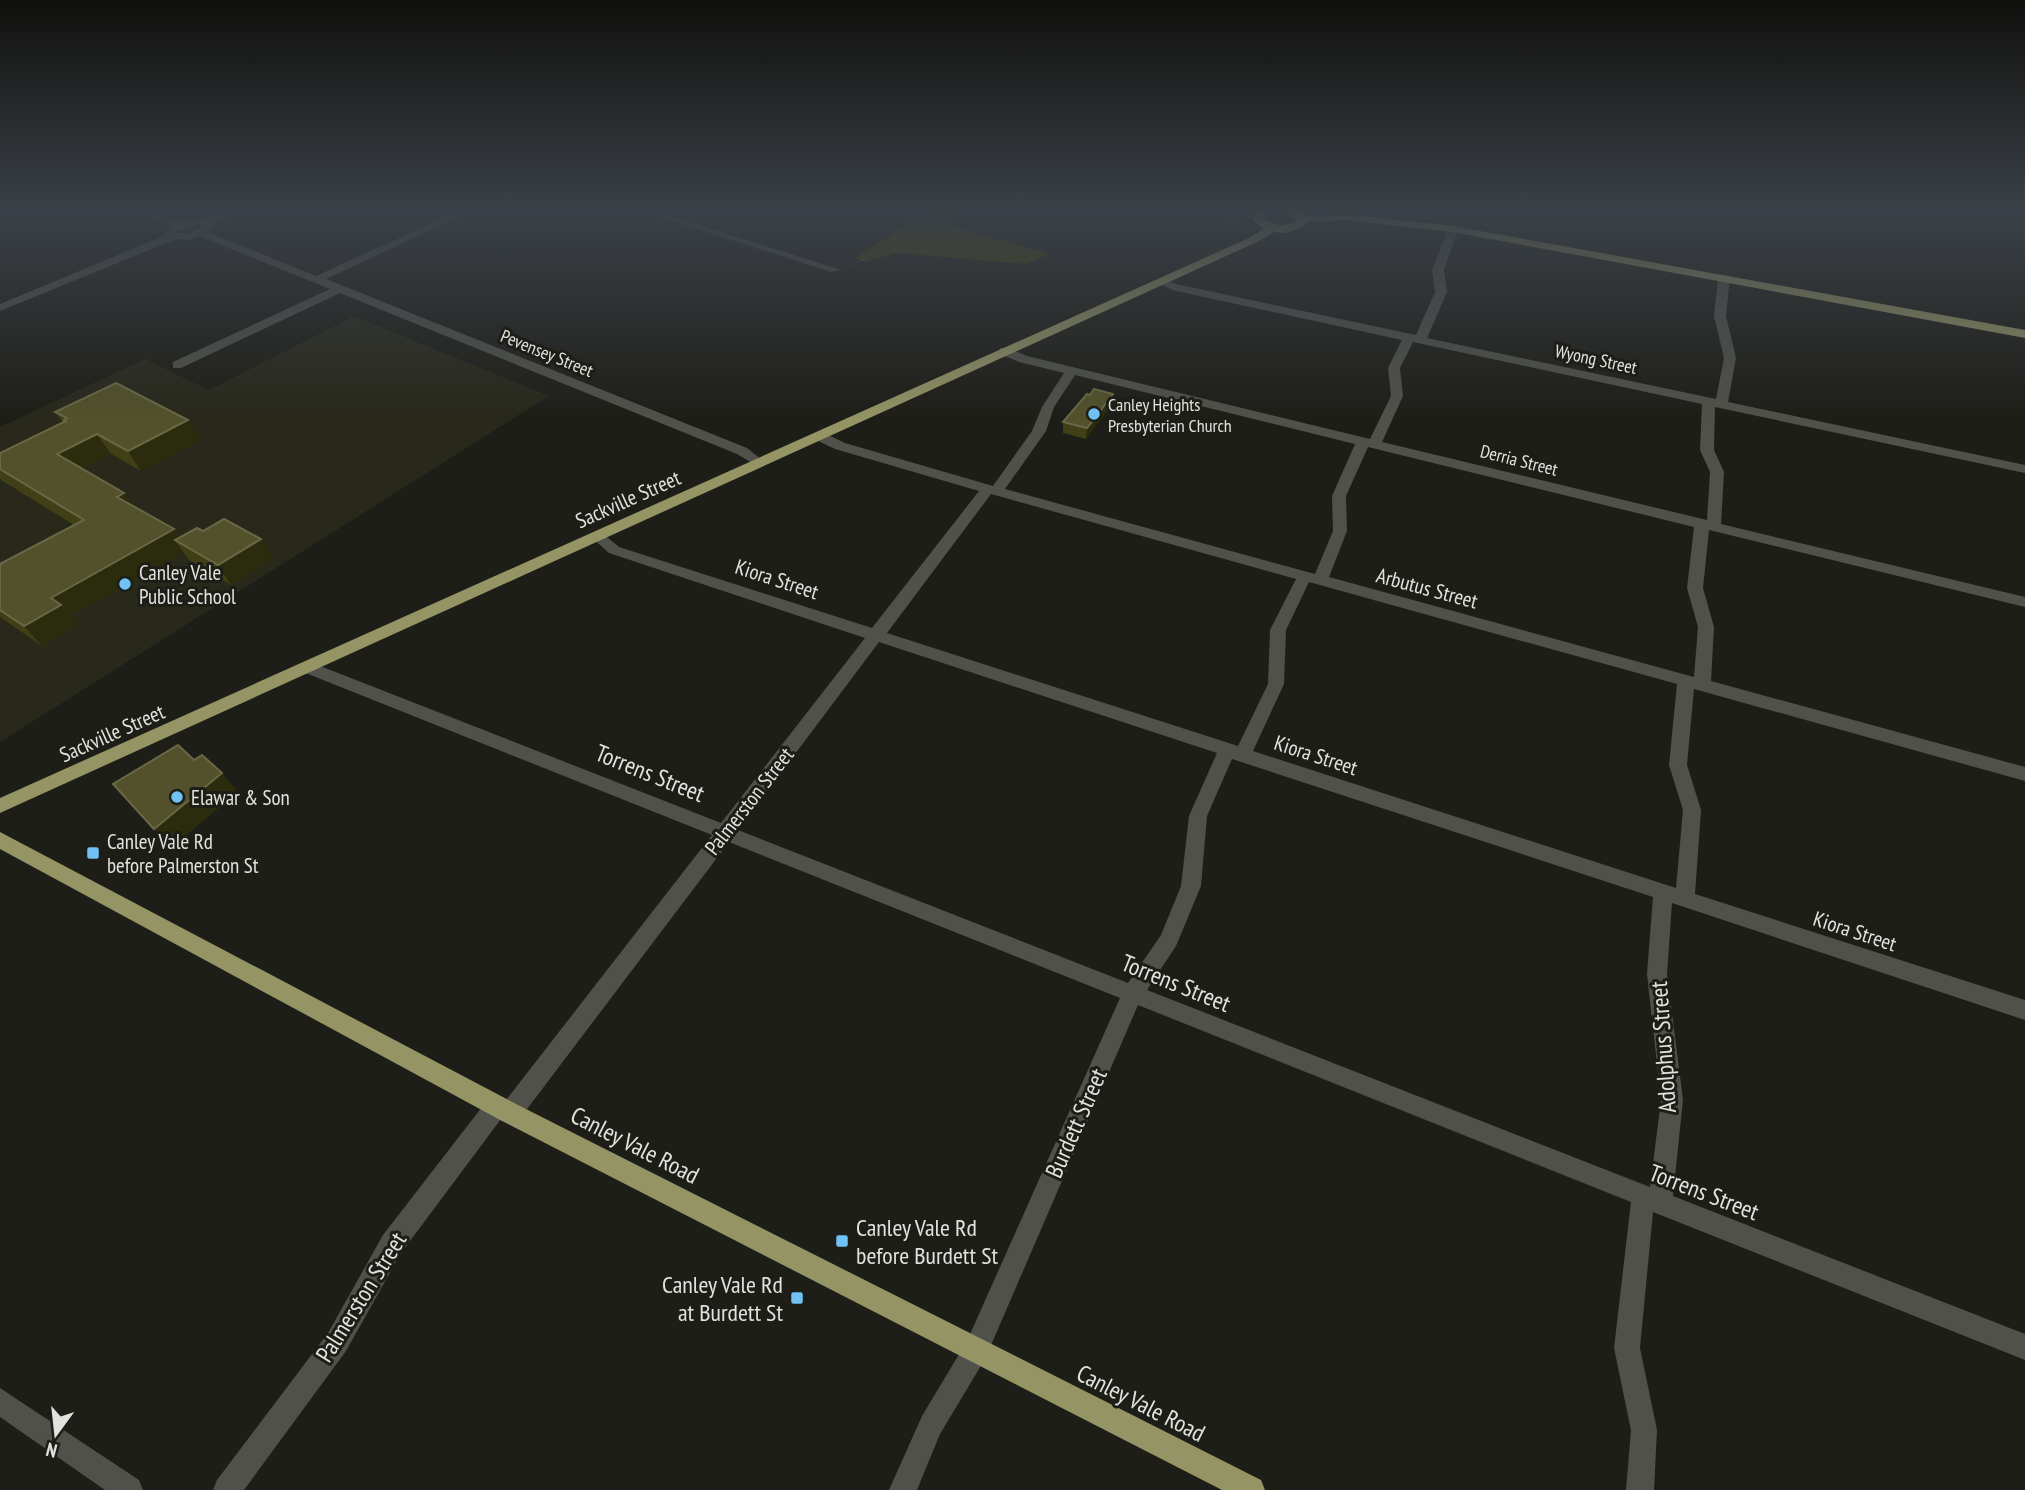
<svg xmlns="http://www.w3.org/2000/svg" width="2025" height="1490" font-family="'PT Sans Narrow',sans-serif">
<rect width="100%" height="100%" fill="#1e1e18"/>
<path fill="#28281b" d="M354,316L549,396L0,742V427L145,359L209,390Z"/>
<path fill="#434101" d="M925,212H955L940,222L1049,254L1027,264L896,253L866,262L855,258Z"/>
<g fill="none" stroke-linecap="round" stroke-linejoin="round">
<path stroke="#60605b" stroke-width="2.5" stroke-dasharray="1 3.5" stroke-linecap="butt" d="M1204,212L1236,219L1241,223
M908,230L959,235
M877,251L921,250L954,253
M849,265L862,260L934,212"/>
<path fill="#50514a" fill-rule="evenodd" d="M143,212C158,211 168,221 182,221C201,222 218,212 238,212L213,224V228L208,232L316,276L456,212H469L326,279L747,448L766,463L759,467L737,454L340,293L181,368H173V362L330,289L199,236L189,240L176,239L0,311V304L166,235V231L172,226ZM197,224L203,226L188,234L176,232Z
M645,212H659L841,270L831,272Z
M1453,226L1458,229L1444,270L1447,292L1427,338L1716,399L1724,358L1714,316L1718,278L1724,275L1730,278L1726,316L1736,358L1728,402L2025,465V473L1715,407L1714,450L1724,472L1721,524L2025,597V607L1709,530L1703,588L1714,627L1711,681L2025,767V781L1694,689L1687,765L1701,810L1695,894L2025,1000V1020L1672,903L1667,974L1683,1100L1673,1196L2025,1334V1360L1653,1212L1640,1348L1657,1430L1654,1490H1626L1631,1430L1614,1348L1631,1202L1138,1005L985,1359L940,1434L917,1490H889L922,1416L967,1341L1120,998L729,842L518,1121L510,1124L501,1119L401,1253L346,1351L244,1490H213L217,1480L328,1333L383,1235L489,1098L497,1095L506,1100L712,835L303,672L301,668L303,664H315L721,823L865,638L609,553L590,536L592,533H602L619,547L872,628L979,491L835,449L814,439V433H824L845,443L993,486L1032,431L1042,407L1064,373L1019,362L1000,354V348H1008L1027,356L1370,439L1391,396L1388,368L1402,340L1172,290L1155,281L1161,278L1176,284L1416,335L1435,292L1432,270L1448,229ZM1413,342L1702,404L1700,450L1710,472L1707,520L1382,442L1403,396L1400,368ZM1075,375L1355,444L1332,496L1333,531L1315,574L1005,489L1046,431L1054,407ZM1368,447L1694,527L1687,588L1698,627L1694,677L1329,577L1347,531L1346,496ZM991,494L1296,579L1270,630L1268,684L1238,746L887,633ZM1309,582L1677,684L1669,765L1683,810L1676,888L1253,751L1284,684L1286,630ZM879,642L1217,753L1189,816L1181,886L1161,935L1128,983L738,830ZM1232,759L1653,897L1647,974L1661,1100L1650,1187L1147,990L1176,946L1201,886L1207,816Z
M0,1388L139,1480L143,1490H105L0,1417Z"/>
<path fill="#949465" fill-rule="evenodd" d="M1255,212H1263V219L1280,226L1296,222L1295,218L1286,212H1299L1305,216L1344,214L1453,226L2025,330V338L1453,232L1344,220L1307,222L1301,228L1286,233L1274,232L1257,242L0,813V798L1249,238L1264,229L1252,220Z
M0,832L518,1105L1261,1480L1265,1490H1222L502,1121L0,849Z"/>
</g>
<path fill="#403f15" d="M1112,404L1086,439L1063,433V422Z
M55,412L201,439L141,471L111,454L82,468L124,493L134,507L179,538L203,531L273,559L231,585L189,560L183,552L71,616L78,625L42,646L0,617V564L74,525L1,480L0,478V453L63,423Z"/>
<path fill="#2b2b0d" d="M1113,394L1112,404L1086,439L1087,428Z
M188,420L201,439L141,471L128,451Z
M97,434L111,454L72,474L57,454Z
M124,493L139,512L117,497Z
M174,529L186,547L175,540L183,552L71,616L78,625L42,646L24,626L51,598Z
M261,539L273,559L231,585L218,565Z
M222,773L238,792L172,847L154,829Z"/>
<path fill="#52512b" stroke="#686847" stroke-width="2" d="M116,383L188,420L128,451L97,434L57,454L124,493L117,497L174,529L51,598L61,605L24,626L0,610V564L84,520L0,469V453L66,421L64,420L67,418L55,412Z
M1094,389L1113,394L1087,428L1063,422L1087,394L1090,395Z
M224,519L261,539L218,565L175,540L197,528L203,531Z
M178,745L194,760L202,755L222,773L154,829L113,784Z"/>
<linearGradient id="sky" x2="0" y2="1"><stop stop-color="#10100d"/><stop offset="0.5" stop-color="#3b4148"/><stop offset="1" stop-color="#3b4148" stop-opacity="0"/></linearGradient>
<rect width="2025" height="420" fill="url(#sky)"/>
<g fill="#70c1f4" stroke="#1e1e18" stroke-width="2.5">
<circle cx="1094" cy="414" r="7"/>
<circle cx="125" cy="584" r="7"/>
<circle cx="177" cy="797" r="7"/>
<rect x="86" y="846" width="14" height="14" rx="3.5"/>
<rect x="835" y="1234" width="14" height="14" rx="3.5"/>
<rect x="790" y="1291" width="14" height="14" rx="3.5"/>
</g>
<g text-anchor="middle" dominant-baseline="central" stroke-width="6" stroke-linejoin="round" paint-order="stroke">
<g font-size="18" fill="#e2e2de" stroke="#1e1e18">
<text transform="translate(547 353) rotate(22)">Pevensey Street</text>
<text transform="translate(1596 359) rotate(12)">Wyong Street</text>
<text transform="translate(1519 460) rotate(14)">Derria Street</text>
</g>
<g font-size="18" fill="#e2e2de" stroke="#1e1e18" text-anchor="start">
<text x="1108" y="404">Canley Heights<tspan x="1108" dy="21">Presbyterian Church</tspan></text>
</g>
<g font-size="21" fill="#e2e2de" stroke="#1e1e18">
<text transform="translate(628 499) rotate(-24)">Sackville Street</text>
<text transform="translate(777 579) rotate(18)">Kiora Street</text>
<text transform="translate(1427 588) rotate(15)">Arbutus Street</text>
<text transform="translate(112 733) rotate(-24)">Sackville Street</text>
<text transform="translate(1316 755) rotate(18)">Kiora Street</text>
<text transform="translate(749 801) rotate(-52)">Palmerston Street</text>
<text transform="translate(1855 931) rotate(18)">Kiora Street</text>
</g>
<g font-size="21" fill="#e2e2de" stroke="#1e1e18" text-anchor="start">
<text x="139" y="572">Canley Vale<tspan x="139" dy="24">Public School</tspan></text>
<text x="191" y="797">Elawar &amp; Son</text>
<text x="107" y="841">Canley Vale Rd<tspan x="107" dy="24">before Palmerston St</tspan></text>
</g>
<g font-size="24" fill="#e2e2de" stroke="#1e1e18">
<text transform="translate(650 773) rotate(22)">Torrens Street</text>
<text transform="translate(1176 983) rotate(22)">Torrens Street</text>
<text transform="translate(1663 1047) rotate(-94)">Adolphus Street</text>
<text transform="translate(1076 1123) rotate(-66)">Burdett Street</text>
<text transform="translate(635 1145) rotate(27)">Canley Vale Road</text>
<text transform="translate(1704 1192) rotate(21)">Torrens Street</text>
<text transform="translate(361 1297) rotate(-58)">Palmerston Street</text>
<text transform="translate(1141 1403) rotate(27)">Canley Vale Road</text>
</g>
<g font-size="24" fill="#e2e2de" stroke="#1e1e18" text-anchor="start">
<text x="856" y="1227">Canley Vale Rd<tspan x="856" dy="28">before Burdett St</tspan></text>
<text x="783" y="1284" text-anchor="end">Canley Vale Rd<tspan x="783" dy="28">at Burdett St</tspan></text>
</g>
</g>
<g transform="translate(56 1434) rotate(195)" stroke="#1e1e18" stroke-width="5" paint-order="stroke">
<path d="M0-5L12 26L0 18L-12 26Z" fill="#e2e2de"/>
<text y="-10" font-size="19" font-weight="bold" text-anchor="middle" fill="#e2e2de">N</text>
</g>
</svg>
